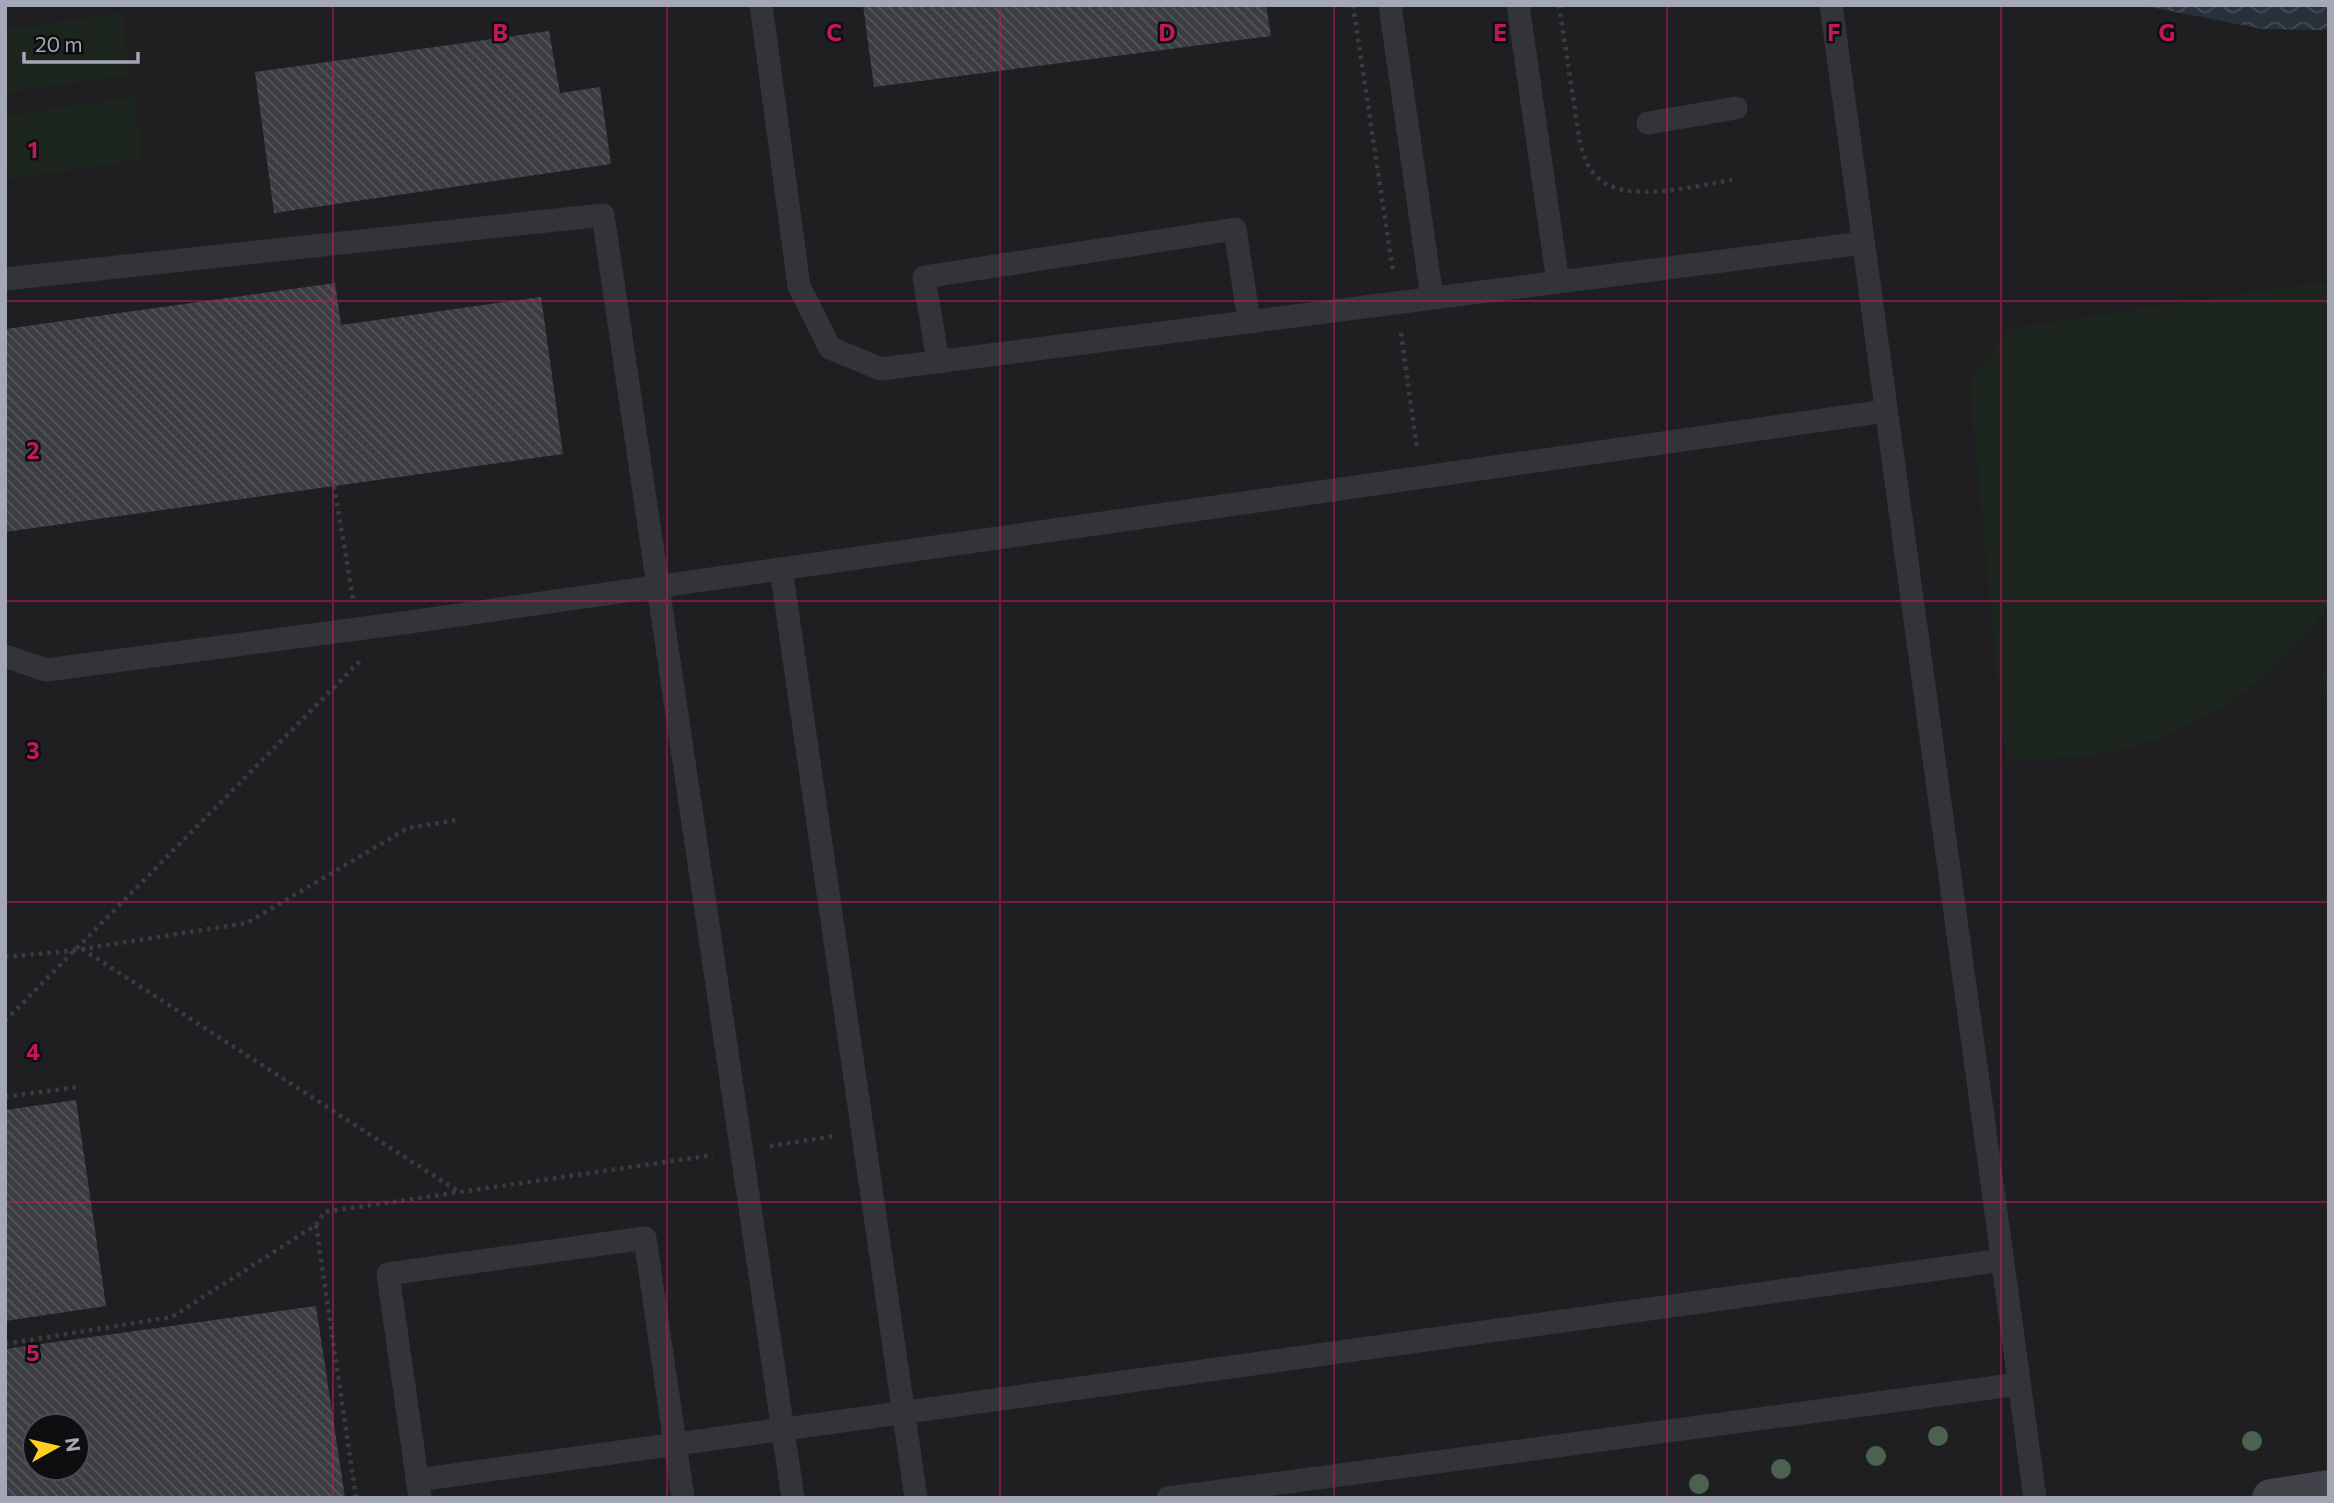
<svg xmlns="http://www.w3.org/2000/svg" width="2334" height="1503" font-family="Commissioner,sans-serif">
<defs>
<pattern id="water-waves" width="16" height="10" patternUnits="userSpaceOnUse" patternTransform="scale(1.75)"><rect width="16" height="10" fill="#283039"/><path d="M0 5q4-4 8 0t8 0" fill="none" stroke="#444b53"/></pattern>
<pattern id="building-back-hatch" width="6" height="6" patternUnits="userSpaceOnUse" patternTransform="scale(1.75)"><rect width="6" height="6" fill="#3c3d42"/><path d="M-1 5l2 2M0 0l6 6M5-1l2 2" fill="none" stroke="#55565b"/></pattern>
</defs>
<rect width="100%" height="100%" fill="#131315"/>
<path fill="#1f1f22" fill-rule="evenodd" d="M5,5H2329V1498H5ZM35,1426H77V1468H35Z"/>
<path fill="#1d251f" d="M122,13L130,75L5,93V30Z
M134,97L143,159L9,179L5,153V116Z
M2329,281V603C2291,669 2201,729 2129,748C2089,759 2047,759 2006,761L1969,381L2012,328Z
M2329,671V727L2322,672Z"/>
<path fill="url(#water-waves)" d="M2140,5H2329V30L2262,29Z"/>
<path fill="url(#building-back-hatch)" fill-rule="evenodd" d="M863,5H1266L1271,36L874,87Z
M549,31L560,93L600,87L611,164L274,213L255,72Z
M335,283L341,325L541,297L563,454L5,532V329Z
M76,1100L106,1306L5,1321V1110Z
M316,1306L345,1498H5V1349ZM35,1426H77V1468H35Z"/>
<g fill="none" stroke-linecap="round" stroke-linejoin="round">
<path stroke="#393b41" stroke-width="4.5" stroke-dasharray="3.5 5" stroke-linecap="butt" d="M1353,5L1393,272
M1559,5L1580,143C1584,155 1587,167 1596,176C1624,206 1697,185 1732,180
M1401,333L1417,449
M334,486L353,599
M82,949L459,1192
M5,957L70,951L247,923L408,828L456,820
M5,1021L361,660
M5,1097L77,1087
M770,1146L834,1136
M316,1225L356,1498
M5,1344L172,1317L316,1225L324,1212L713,1155"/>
<path stroke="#33343a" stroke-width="23" d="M761,5L799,286L830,348L881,369L1863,243
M1390,5L1432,298
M1518,5L1558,282
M1831,5L2035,1498
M1648,123L1736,108
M5,279L603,215L793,1498
M938,361L924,277L1235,229L1249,321
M781,569L916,1498
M5,656L46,670L410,622L1886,411
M417,1480L2003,1260
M420,1498L388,1274L645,1238L683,1498
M1168,1498L2019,1384"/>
<path stroke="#41424a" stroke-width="38" d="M2271,1498L2329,1489"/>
</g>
<g fill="#4b6250">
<circle cx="1938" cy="1436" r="10"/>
<circle cx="2252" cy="1441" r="10"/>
<circle cx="1876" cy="1456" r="10"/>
<circle cx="1781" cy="1469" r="10"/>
<circle cx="1699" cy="1484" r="10"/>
</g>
<path fill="none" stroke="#c2185b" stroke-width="2" stroke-opacity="0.55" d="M333,5V1498M667,5V1498M1000,5V1498M1334,5V1498M1667,5V1498M2001,5V1498M5,301H2329M5,601H2329M5,902H2329M5,1202H2329"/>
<g font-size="23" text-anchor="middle" font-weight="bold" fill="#c2185b" stroke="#0e0e10" stroke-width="5" stroke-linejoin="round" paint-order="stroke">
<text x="500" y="41">B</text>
<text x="834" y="41">C</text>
<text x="1167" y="41">D</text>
<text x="1500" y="41">E</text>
<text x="1834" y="41">F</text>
<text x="2167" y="41">G</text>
<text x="33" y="158">1</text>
<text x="33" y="459">2</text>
<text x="33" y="759">3</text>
<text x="33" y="1060">4</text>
<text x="33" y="1361">5</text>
</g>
<rect width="2334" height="1503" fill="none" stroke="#a3a7b6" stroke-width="14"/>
<g transform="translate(56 1447) rotate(82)"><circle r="33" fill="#0e0e10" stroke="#4a4b52" stroke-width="2"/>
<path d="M0-5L12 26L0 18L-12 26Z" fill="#ffd020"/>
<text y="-10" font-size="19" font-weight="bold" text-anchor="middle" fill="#a3a7b6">N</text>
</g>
<path d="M24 52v10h114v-10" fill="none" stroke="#a3a7b6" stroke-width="3.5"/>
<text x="35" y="52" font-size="21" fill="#a3a7b6" stroke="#0e0e10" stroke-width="5" paint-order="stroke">20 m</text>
</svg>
